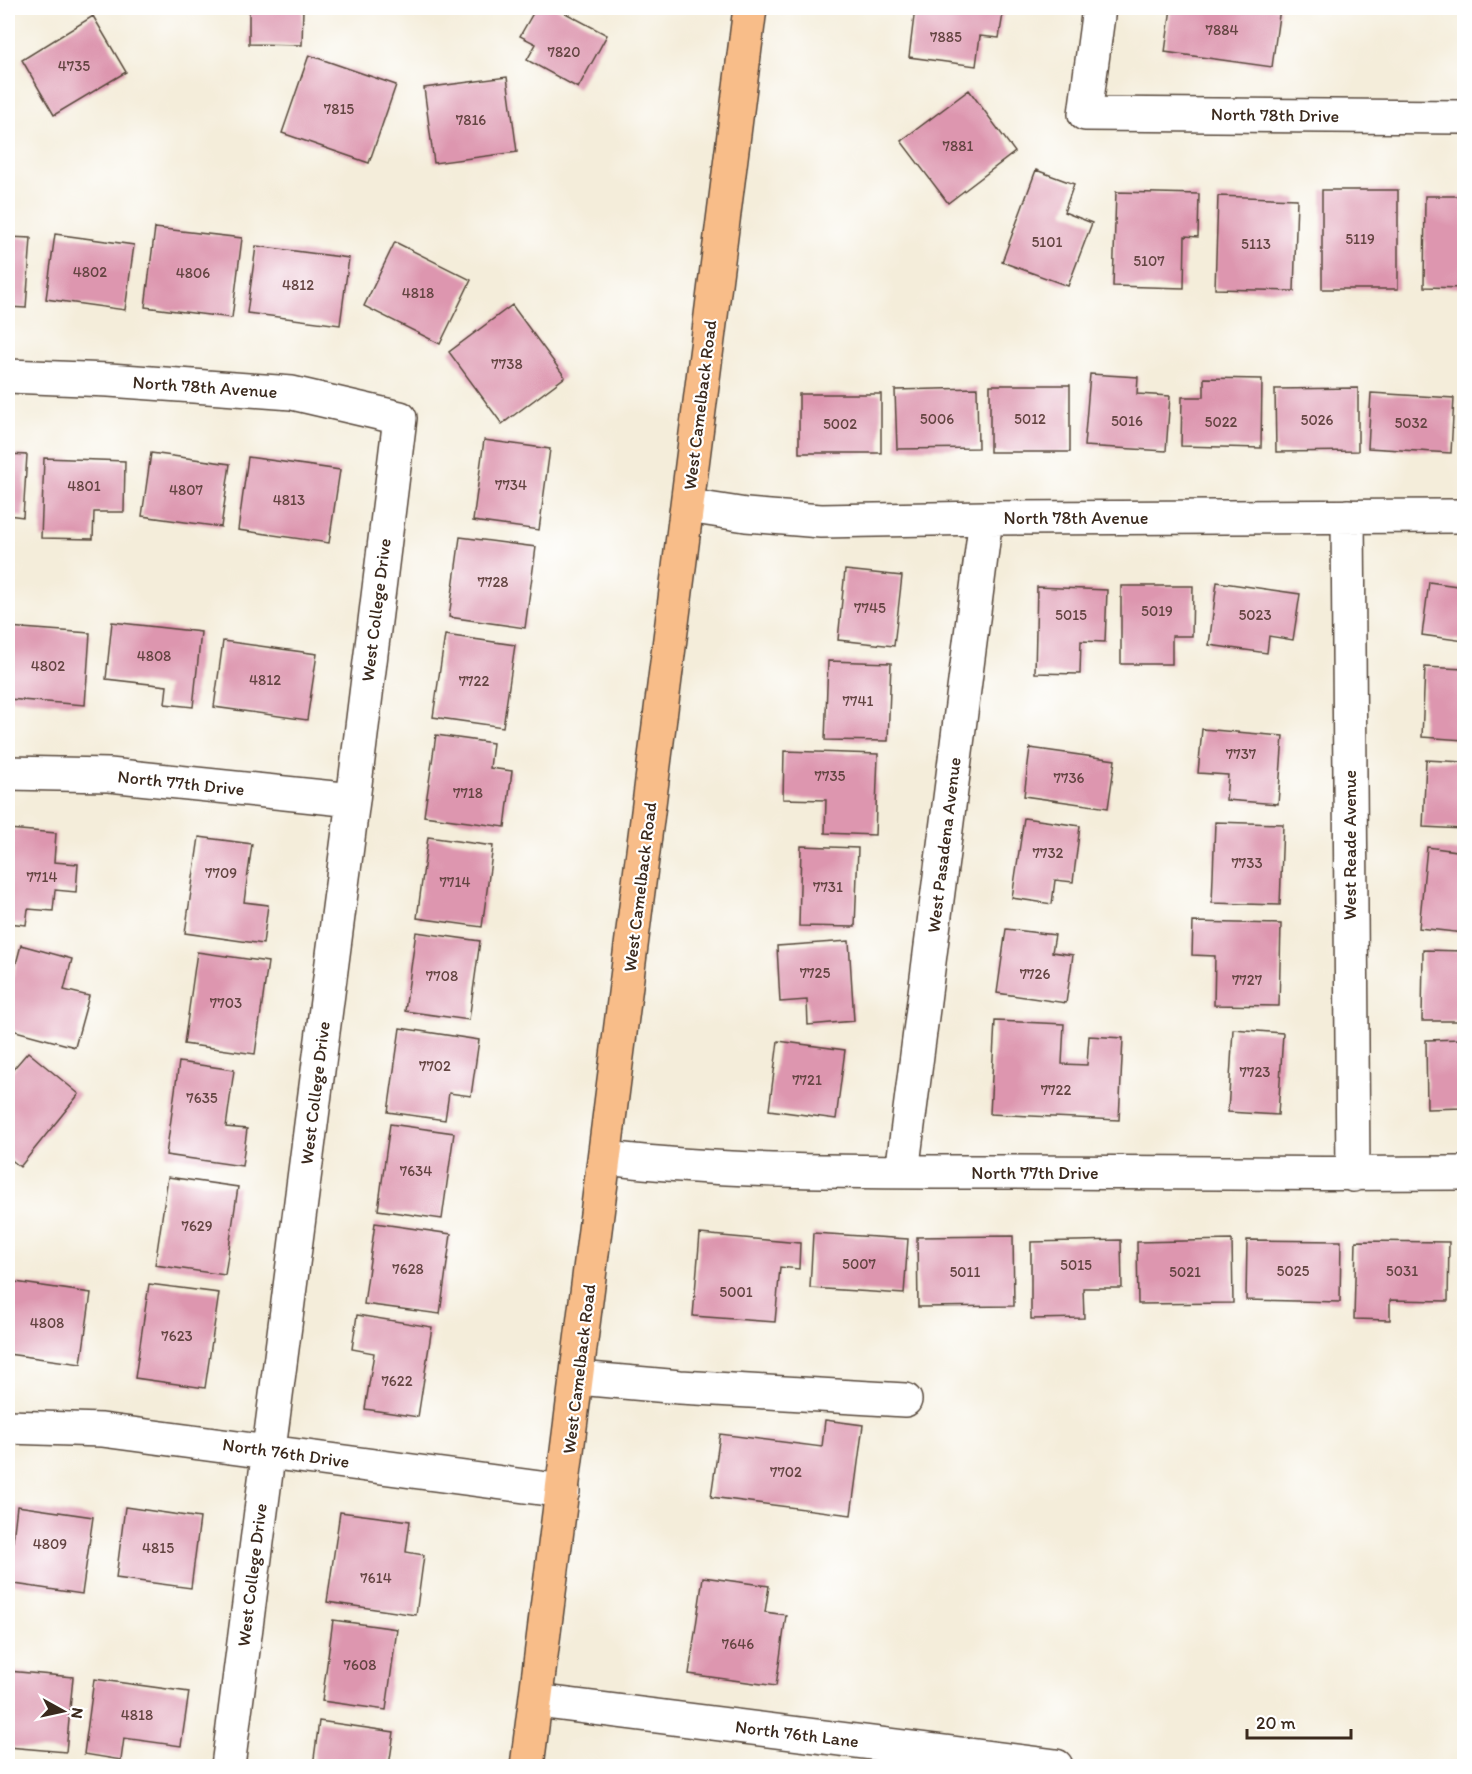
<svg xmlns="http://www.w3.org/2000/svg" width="1472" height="1774" font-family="Itim,sans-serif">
<rect width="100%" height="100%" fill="#fff"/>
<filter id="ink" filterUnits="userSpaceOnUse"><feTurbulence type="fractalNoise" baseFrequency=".0167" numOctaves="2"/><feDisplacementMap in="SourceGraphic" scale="12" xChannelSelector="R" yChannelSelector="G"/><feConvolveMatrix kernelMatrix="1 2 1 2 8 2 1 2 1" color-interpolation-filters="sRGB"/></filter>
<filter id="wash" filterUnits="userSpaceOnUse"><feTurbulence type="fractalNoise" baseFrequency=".008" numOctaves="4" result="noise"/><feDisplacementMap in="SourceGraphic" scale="24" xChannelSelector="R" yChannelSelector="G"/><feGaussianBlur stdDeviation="1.35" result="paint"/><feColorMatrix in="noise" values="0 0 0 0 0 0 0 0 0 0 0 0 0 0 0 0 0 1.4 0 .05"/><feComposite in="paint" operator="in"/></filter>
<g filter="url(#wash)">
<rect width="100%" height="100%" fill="#f4edda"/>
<g id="blocks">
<path fill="#dd96af" d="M249,8H303L302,45L249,44Z
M536,8H556L607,35L578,88L527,60L536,44L520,36Z
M915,8H1004L999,38L980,36L976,66L909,57Z
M1171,8H1280L1272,67L1165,52Z
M93,16L126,72L54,115L22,60Z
M309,55L396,85L369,163L282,133Z
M507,77L517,152L434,163L424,88Z
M969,90L1015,152L948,203L901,141Z
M1036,170L1074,184L1064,212L1092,223L1068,286L1002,262Z
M1322,190H1398V289H1322Z
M1116,192L1199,194L1198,237L1185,236L1184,288L1113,286Z
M1218,196L1297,199L1294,291L1215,289Z
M1425,196H1464V288L1424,287Z
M155,228L242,238L232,318L145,307Z
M55,234L134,245L125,310L46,299Z
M8,237L31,238L26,308L8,307Z
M395,242L471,280L440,344L364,306Z
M256,246L349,258L340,325L247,313Z
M512,305L565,377L502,424L449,352Z
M1090,374L1138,377L1137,394L1170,396L1166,451L1084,446Z
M1204,378L1262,379L1261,448L1181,446L1182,397H1204Z
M990,385H1070V452H990Z
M977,388L978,448L897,449L895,390Z
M1358,388V451L1276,452L1275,389Z
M1371,393L1454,398L1451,453L1368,448Z
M799,394H881V453H799Z
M484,440L550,449L539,530L473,521Z
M151,453L230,464L221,527L142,516Z
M8,454L27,455L23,517L8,515Z
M248,457L340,470L329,543L238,530Z
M44,458L125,461L124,512H94L93,539L41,538Z
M460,537L536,547L525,628L449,617Z
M845,570L902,576L894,646L838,640Z
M1217,582L1300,594L1293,640L1269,636L1267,653L1209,645Z
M1429,582L1464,587V641L1422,635Z
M1121,586H1193L1192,636H1172V664H1121Z
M1037,587L1107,590L1105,642L1081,641L1080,674L1035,673Z
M112,622L201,632L193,707L165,704L167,686L106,679Z
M8,627L90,633L85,705L8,699Z
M445,635L515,645L503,727L433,717Z
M223,641L317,654L307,720L214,707Z
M828,661L891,663L888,741L825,740Z
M1425,667L1464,669V740L1422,737Z
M1202,729L1283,736L1278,804L1226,800L1228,775L1198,773Z
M436,735L493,743L490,768L512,771L505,827L424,816Z
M1030,748L1115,760L1108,808L1024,796Z
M784,751L878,754L875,835L825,833L826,800L783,799Z
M1426,760L1464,762V829L1423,827Z
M1024,818L1080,826L1073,882L1055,880L1052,904L1012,898Z
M1215,822L1283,824L1280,905L1212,903Z
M8,829L56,833L54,862L78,864L76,892L55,890L53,911L28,909L26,925L8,923Z
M199,837L252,844L244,902L268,905L263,944L185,933Z
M428,837L493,846L482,927L417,918Z
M801,846L858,848L855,927L799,926Z
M1427,847L1464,852V933L1419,928Z
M1193,922L1281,924L1279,1006L1214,1005L1215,956L1192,955Z
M1006,929L1055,935L1052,952L1073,955L1066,1003L997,993Z
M416,932L480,941L469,1020L405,1011Z
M849,941L854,1021L808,1025L807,1000L780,1002L777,946Z
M21,945L72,959L64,990L89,996L75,1047L8,1029V994Z
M1423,950L1464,951V1021H1422Z
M197,952L268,962L255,1054L184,1044Z
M995,1021L1064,1024L1062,1064L1087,1065L1089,1036L1123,1038L1119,1120L990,1114Z
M400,1028L479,1040L471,1096L449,1093L445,1120L388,1112Z
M1233,1029L1283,1033L1278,1115L1228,1112Z
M1464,1039V1108L1427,1109L1426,1040Z
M778,1041L845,1050L836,1119L769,1110Z
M28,1052L79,1094L20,1167L8,1157V1071L10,1073Z
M179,1062L234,1070L226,1127L247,1129L242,1166L166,1155Z
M390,1124L454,1133L442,1219L378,1210Z
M168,1177L238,1187L225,1275L155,1265Z
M375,1223L451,1234L440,1314L364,1304Z
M813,1233L908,1239L904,1294L810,1288Z
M700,1234L800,1243L799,1269L780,1267L775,1322L693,1316Z
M1013,1236L1014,1306L918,1307L917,1237Z
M1121,1240L1122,1288H1083L1084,1318L1031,1319V1242Z
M1232,1240L1233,1303L1138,1304L1137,1242Z
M1247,1240L1341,1241L1340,1302L1246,1300Z
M1356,1241L1449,1242L1448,1301L1390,1300V1320L1354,1319Z
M8,1281L91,1293L81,1364L8,1354Z
M149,1284L219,1293L205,1388L135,1378Z
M357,1315L432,1327L418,1417L365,1409L374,1353L352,1349Z
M825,1420L863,1425L851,1515L711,1497L720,1434L822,1447Z
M17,1506L93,1517L82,1594L8,1583Z
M125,1507L200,1518L191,1588L116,1578Z
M340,1512L410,1521L406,1552L424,1555L416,1615L327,1602Z
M703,1577L769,1586L765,1612L786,1615L776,1686L689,1674Z
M333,1620L397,1629L386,1710L322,1701Z
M8,1671L73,1677L66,1752L8,1747Z
M94,1679L189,1692L181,1746L124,1738L121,1760L84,1754Z
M319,1721L394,1732L389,1766H313Z"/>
</g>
</g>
<g filter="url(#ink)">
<use href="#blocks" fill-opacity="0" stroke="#57473a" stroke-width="1.5"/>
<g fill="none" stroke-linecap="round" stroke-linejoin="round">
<defs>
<path id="minor" d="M1099,8L1085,114L1464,117
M8,376L109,380L292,393L400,418L353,800L228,1766
M688,506L746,515L821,521L986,518L1464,516
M1348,516L1353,1175
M8,773L109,775L353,800
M606,1158C735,1173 866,1172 996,1172C1152,1173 1308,1174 1464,1173
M902,1172L986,518
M578,1378L680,1387L905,1400
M8,1427L102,1430L563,1491
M537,1701L1056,1766"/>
<path id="major" d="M527,1766L750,8"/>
</defs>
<use href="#minor" stroke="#57473a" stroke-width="36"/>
<use href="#major" stroke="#57473a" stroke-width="36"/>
<use href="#minor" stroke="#fff" stroke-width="33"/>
<use href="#major" stroke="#f8bd89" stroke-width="33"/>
</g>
</g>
<g text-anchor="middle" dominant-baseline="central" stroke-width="4.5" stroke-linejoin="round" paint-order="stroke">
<g font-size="15" fill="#644542">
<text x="1222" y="30">7884</text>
<text x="946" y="37">7885</text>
<text x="564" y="52">7820</text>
<text x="74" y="66">4735</text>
<text x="339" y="109">7815</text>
<text x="471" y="120">7816</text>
<text x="958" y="146">7881</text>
<text x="1360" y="239">5119</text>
<text x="1047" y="242">5101</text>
<text x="1256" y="244">5113</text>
<text x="1149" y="261">5107</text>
<text x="90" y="272">4802</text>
<text x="193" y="273">4806</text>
<text x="298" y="285">4812</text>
<text x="418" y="293">4818</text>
<text x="507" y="364">7738</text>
<text x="937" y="419">5006</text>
<text x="1030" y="419">5012</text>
<text x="1317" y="420">5026</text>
<text x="1127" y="421">5016</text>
<text x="1221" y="422">5022</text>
<text x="1411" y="423">5032</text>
<text x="840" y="424">5002</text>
<text x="511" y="485">7734</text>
<text x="84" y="486">4801</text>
<text x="186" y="490">4807</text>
<text x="289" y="500">4813</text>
<text x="493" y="582">7728</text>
<text x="870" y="608">7745</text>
<text x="1157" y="611">5019</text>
<text x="1071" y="615">5015</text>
<text x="1255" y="615">5023</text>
<text x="154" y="656">4808</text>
<text x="48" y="666">4802</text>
<text x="265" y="680">4812</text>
<text x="474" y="681">7722</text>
<text x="858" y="701">7741</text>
<text x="1241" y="754">7737</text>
<text x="830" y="776">7735</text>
<text x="1069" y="778">7736</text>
<text x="468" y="793">7718</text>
<text x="1048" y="853">7732</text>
<text x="1247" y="863">7733</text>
<text x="221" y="873">7709</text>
<text x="42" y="877">7714</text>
<text x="455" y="882">7714</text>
<text x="828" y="887">7731</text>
<text x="815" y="973">7725</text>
<text x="1035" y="974">7726</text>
<text x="442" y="976">7708</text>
<text x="1247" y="980">7727</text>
<text x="226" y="1003">7703</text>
<text x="435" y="1066">7702</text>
<text x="1255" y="1072">7723</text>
<text x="807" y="1080">7721</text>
<text x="1056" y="1090">7722</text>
<text x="202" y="1098">7635</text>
<text x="416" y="1171">7634</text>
<text x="197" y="1226">7629</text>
<text x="859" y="1264">5007</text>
<text x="1076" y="1265">5015</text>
<text x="408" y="1269">7628</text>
<text x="1293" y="1271">5025</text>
<text x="1402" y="1271">5031</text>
<text x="965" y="1272">5011</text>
<text x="1185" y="1272">5021</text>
<text x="736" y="1292">5001</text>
<text x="47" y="1323">4808</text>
<text x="177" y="1336">7623</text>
<text x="397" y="1381">7622</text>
<text x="786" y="1472">7702</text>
<text x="50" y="1544">4809</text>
<text x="158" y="1548">4815</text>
<text x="376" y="1578">7614</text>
<text x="738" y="1644">7646</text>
<text x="360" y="1665">7608</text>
<text x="137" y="1715">4818</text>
</g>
<g font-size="18" fill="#3b2a1e" stroke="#fff">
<text transform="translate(1275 115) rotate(1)">North 78th Drive</text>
<text transform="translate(205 387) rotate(4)">North 78th Avenue</text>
<text transform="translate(700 405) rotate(-83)">West Camelback Road</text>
<text x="1076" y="518">North 78th Avenue</text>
<text transform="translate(376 610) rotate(-83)">West College Drive</text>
<text transform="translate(181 783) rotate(6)">North 77th Drive</text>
<text transform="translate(944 845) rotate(-83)">West Pasadena Avenue</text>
<text transform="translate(1350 845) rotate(-90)">West Reade Avenue</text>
<text transform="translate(640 887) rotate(-83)">West Camelback Road</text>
<text transform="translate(315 1093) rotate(-83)">West College Drive</text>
<text x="1035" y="1173">North 77th Drive</text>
<text transform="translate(579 1369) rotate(-83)">West Camelback Road</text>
<text transform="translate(286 1453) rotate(8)">North 76th Drive</text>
<text transform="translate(252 1575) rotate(-83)">West College Drive</text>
<text transform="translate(797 1734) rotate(7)">North 76th Lane</text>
</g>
</g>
<rect width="1472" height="1774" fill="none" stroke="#fff" stroke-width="30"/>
<g transform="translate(63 1711) rotate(98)" stroke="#ffffff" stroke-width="4.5" paint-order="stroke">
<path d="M0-4.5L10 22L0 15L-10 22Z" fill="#3b2a1e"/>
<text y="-9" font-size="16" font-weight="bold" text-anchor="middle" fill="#3b2a1e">N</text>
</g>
<path d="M1247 1729v9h104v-9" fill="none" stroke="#3b2a1e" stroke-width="3"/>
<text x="1256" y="1729" font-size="18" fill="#3b2a1e" stroke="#ffffff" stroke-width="4.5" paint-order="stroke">20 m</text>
</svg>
